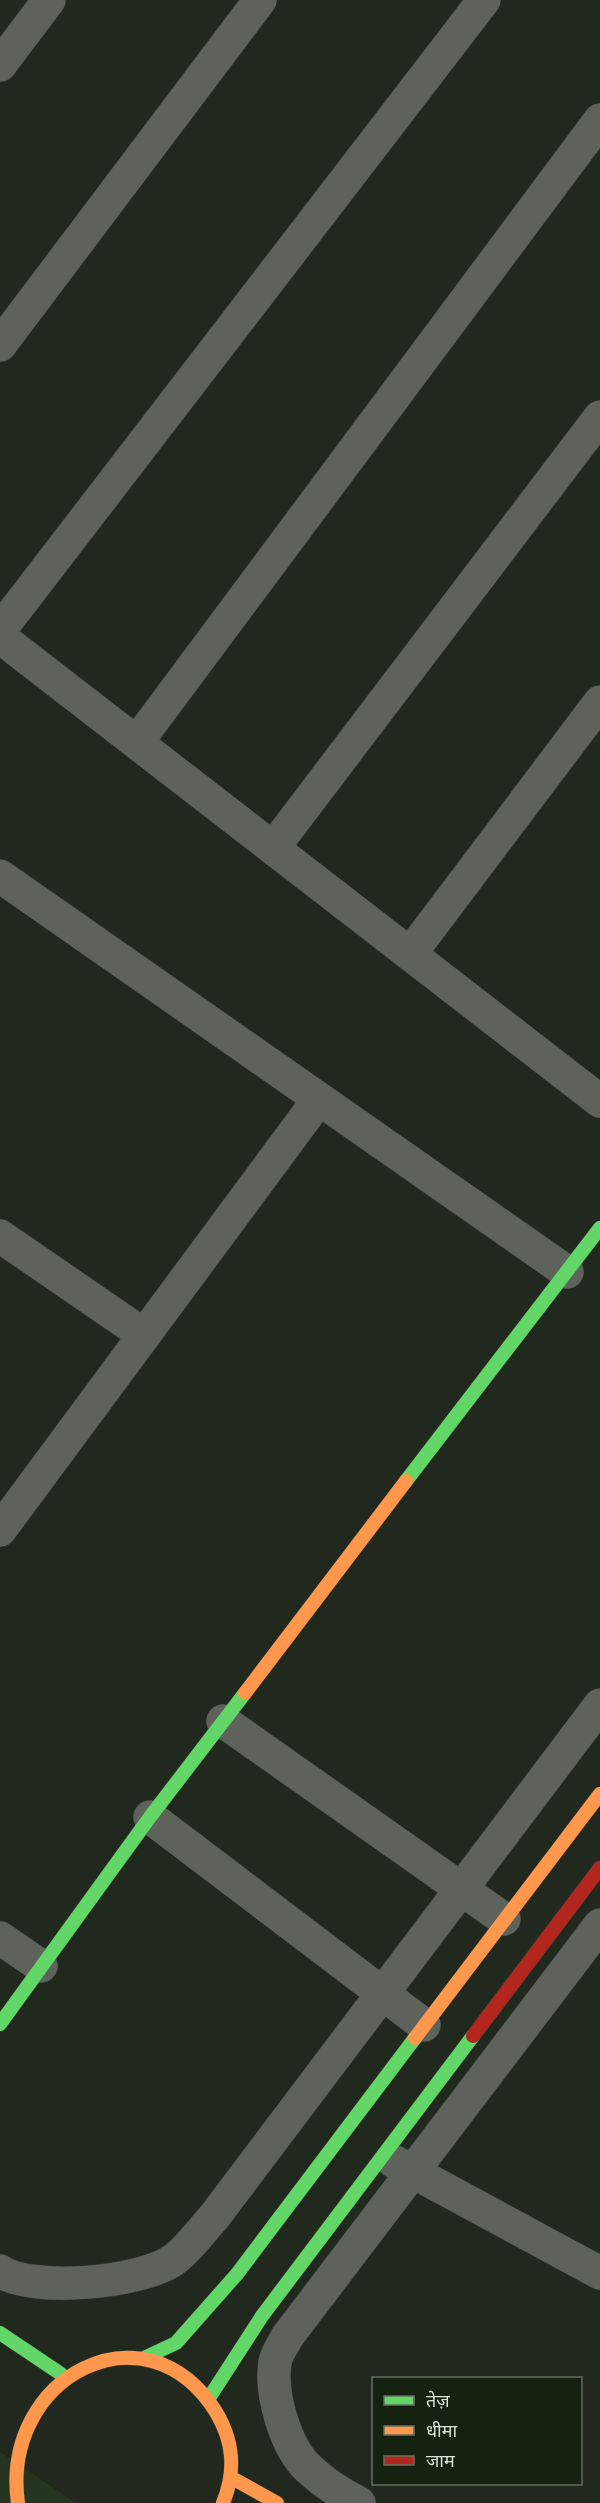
<svg xmlns="http://www.w3.org/2000/svg" width="600" height="2503" font-family="'Libre Baskerville','Noto Sans Devanagari',serif">
<rect width="100%" height="100%" fill="#21281e"/>
<path fill="#263520" d="M0,2452L76,2503H0Z"/>
<g fill="none" stroke-linecap="round" stroke-linejoin="round">
<defs>
<path id="street" d="M0,65L49,0
M0,345L260,0
M0,630L484,0
M0,637L600,1101
M137,742L600,120
M273,848L600,417
M0,876L567,1272
M410,954L600,702
M0,1236L144,1335
M0,1530L319,1099
M223,1721L504,1919
M150,1817L424,2025
M0,1938L41,1966
M393,2161L600,2273
M0,2271C32,2293 146,2283 176,2258C190,2247 202,2230 214,2217L600,1705
M359,2503C341,2494 324,2483 309,2469C285,2447 270,2393 275,2362C277,2353 283,2345 287,2337L600,1925"/>
<path id="fast" d="M406,1481L600,1228
M0,2024L150,1817L245,1693
M0,2333L61,2374
M144,2358L176,2343L237,2274L415,2038
M209,2398L262,2316L473,2036"/>
<path id="slow" d="M245,1693L406,1481
M415,2038L600,1794
M232,2478L277,2503
M18,2503C0,2377 146,2300 216,2412C234,2442 236,2471 223,2503"/>
<path id="jam" d="M473,2036L600,1868"/>
</defs>
<use href="#street" stroke="#3c423a" stroke-width="34"/>
<use href="#fast" stroke="#3c423a" stroke-width="15"/>
<use href="#slow" stroke="#3c423a" stroke-width="15"/>
<use href="#jam" stroke="#3c423a" stroke-width="15"/>
<use href="#street" stroke="#5d635b" stroke-width="33"/>
<use href="#fast" stroke="#63d668" stroke-width="14"/>
<use href="#slow" stroke="#ff974d" stroke-width="14"/>
<use href="#jam" stroke="#b3261e" stroke-width="14"/>
</g>
<rect x="372" y="2377" width="210" height="108" fill="#162211" stroke="#646f60" stroke-width="1.5"/>
<rect x="384" y="2396" width="30" height="9" fill="#63d668" stroke="#646f60" stroke-width="1.5"/>
<text x="426" y="2407" font-size="18" fill="#dae2d7">तेज़</text>
<rect x="384" y="2426" width="30" height="9" fill="#ff974d" stroke="#646f60" stroke-width="1.5"/>
<text x="426" y="2437" font-size="18" fill="#dae2d7">धीमा</text>
<rect x="384" y="2456" width="30" height="9" fill="#b3261e" stroke="#646f60" stroke-width="1.5"/>
<text x="426" y="2467" font-size="18" fill="#dae2d7">जाम</text>
</svg>
